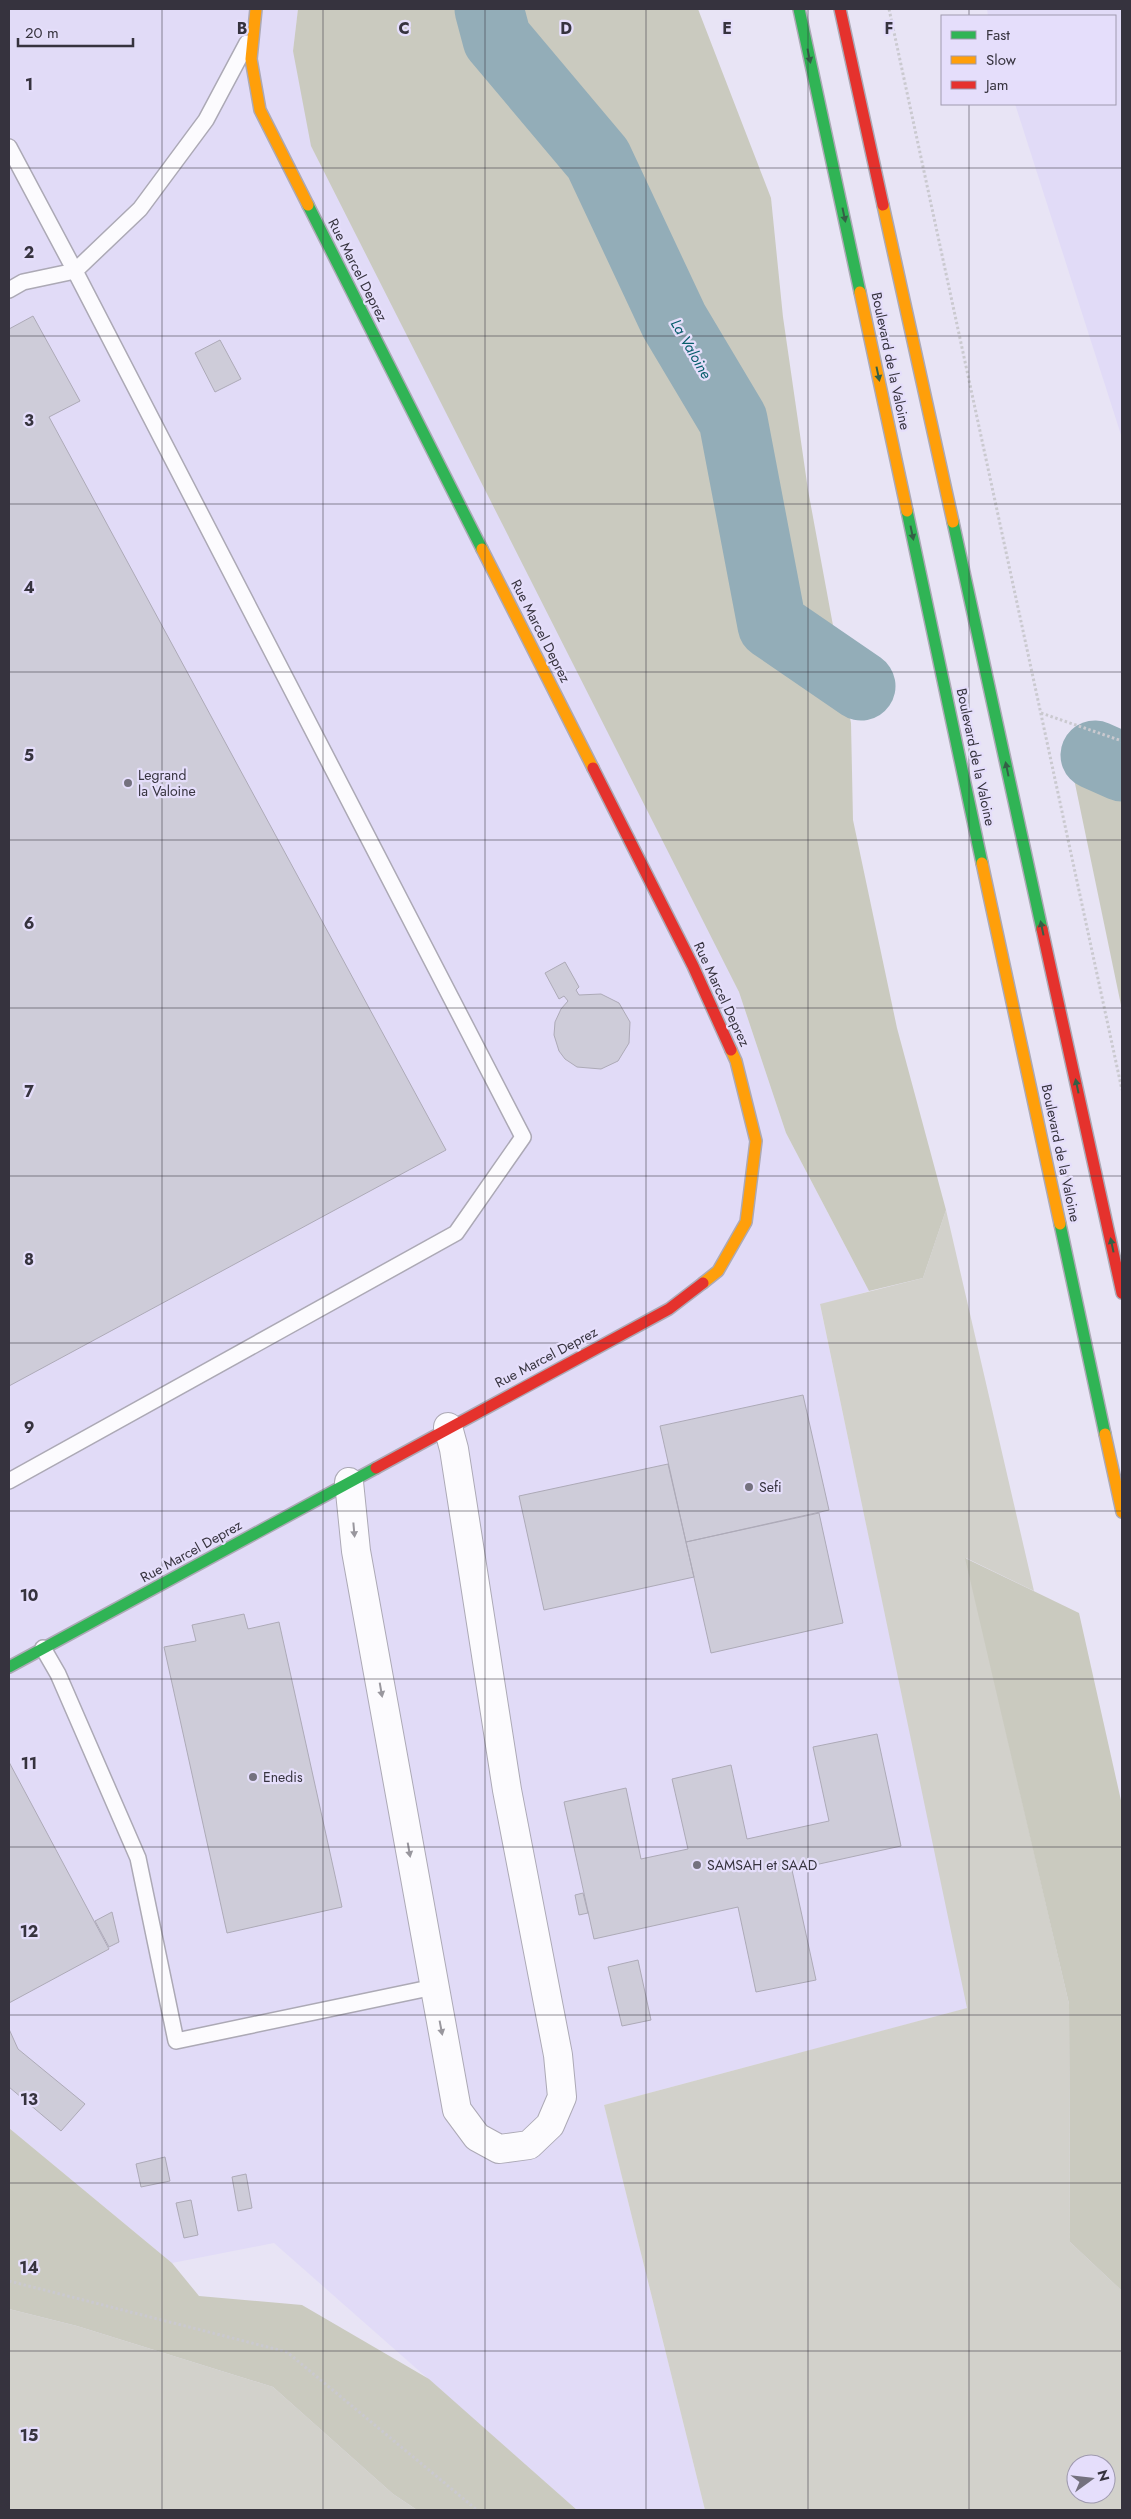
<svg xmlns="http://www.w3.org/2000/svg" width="1131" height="2519" font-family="Jost,sans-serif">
<rect width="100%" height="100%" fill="#e8e4f5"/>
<path fill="#e1dbf7" d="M9,9H298L293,51L739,992L786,1133L869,1291L820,1305L968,2008L604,2105L705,2510H577L274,2243L172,2263L9,2128Z
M987,9H1122V438L1015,104H1115V16H988Z"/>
<path fill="#d2d1cb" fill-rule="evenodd" d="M946,1210L1034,1591L966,1558L1069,2004L1070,2242L1122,2291V2510H705L604,2105L967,2008L820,1304L923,1278ZM1076,2464H1106V2494H1076Z
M9,2309L77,2326L273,2387L393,2494L417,2510H9Z"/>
<path fill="#cacabf" d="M298,9H698L771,198L783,317L808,490L851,723L853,820L897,1028L946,1210L923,1278L869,1291L786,1133L739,992L311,146L293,51Z
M1112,738L1122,744V1010L1073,774Z
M965,1558L1079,1613L1122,1805V2291L1070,2242L1069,2004Z
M9,2128L172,2263L199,2296L302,2305L429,2379L577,2510H417L393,2494L273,2387L77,2326L9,2309Z"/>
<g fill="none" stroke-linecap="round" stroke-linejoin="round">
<path stroke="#93adb8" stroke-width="69" d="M489,9L497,39L598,159L674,321L733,420L772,625L861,686
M1095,755L1122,767"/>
</g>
<path fill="#ceccd9" stroke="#adaab7" d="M33,316L80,401L49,417L446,1150L9,1386V329Z
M220,340L241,379L215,392L195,353Z
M565,962L579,987L576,990L579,995L601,994L619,1003L630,1022L629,1043L618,1061L601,1069L577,1067L565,1059L559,1051L554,1035L555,1022L561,1009L568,1001L564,996L559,999L545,973Z
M803,1395L829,1510L686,1542L660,1426Z
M668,1464L694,1577L544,1610L519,1496Z
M819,1513L843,1623L711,1653L686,1542Z
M244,1614L248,1629L279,1622L342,1907L227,1933L164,1647L196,1641L192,1625Z
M877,1734L901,1846L792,1870L816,1980L756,1992L738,1907L594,1939L564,1802L626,1788L641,1859L688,1849L672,1779L731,1765L747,1839L829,1821L813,1747Z
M9,1762L109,1949L9,2003Z
M583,1893L588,1913L579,1915L575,1895Z
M112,1912L119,1942L109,1947L95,1921Z
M638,1960L651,2020L622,2026L608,1967Z
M9,2029L18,2049L85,2104L61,2131L9,2087Z
M165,2157L170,2181L141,2187L136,2164Z
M246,2174L252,2208L238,2211L232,2177Z
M191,2200L198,2235L184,2238L176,2203Z"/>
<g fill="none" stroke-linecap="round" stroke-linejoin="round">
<defs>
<path id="lane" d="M9,147L75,271L23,282L9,290
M9,1481L456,1233L523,1137L75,271L140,209L206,120L247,43
M43,1648L58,1674L138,1858L176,2041L434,1987"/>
<path id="street" d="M349,1482L356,1551L457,2110L477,2137L499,2149L529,2145L550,2125L562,2097L558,2055L507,1790L454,1449L448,1427"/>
<path id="fast" d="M799,9L860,292
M308,205L482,549
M907,511L982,863
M953,522L1042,929
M1060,1224L1105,1434
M9,1667L376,1468"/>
<path id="slow" d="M256,9L251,59L260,110L308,205
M883,205L953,522
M860,292L907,511
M482,549L593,768
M982,863L1060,1224
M703,1283L718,1271L746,1222L756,1141L736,1061L731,1050
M1105,1434L1122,1512"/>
<path id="jam" d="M840,9L883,205
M593,768L693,966L731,1050
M1042,929L1122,1293
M376,1468L669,1309L703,1283"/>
</defs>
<use href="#lane" stroke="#aca9b5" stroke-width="18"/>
<use href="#street" stroke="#aca9b5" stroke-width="30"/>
<use href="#fast" stroke="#aca9b5" stroke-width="14"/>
<use href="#slow" stroke="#aca9b5" stroke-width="14"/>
<use href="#jam" stroke="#aca9b5" stroke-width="14"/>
<path stroke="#cac9cf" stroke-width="3" stroke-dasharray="2.5 2.5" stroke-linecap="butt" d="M889,9L1122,1090
M1041,713L1122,741
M9,2281L287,2352L477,2510"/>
<use href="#lane" stroke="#fcfbfe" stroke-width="15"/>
<use href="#street" stroke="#fcfbfe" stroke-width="28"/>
<use href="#fast" stroke="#30b455" stroke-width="11"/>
<use href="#slow" stroke="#ff9f0a" stroke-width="11"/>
<use href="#jam" stroke="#e5322d" stroke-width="11"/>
</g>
<defs><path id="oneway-solid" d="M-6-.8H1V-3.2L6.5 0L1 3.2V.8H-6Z" transform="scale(1.25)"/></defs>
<g fill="#346046">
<use href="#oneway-solid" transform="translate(809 56) rotate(78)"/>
<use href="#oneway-solid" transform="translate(844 215) rotate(78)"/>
<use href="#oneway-solid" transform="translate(878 374) rotate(78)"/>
<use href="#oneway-solid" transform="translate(912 533) rotate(78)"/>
<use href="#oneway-solid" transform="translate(1007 769) rotate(-102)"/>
<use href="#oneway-solid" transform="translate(1042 928) rotate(-102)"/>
<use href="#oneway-solid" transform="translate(1077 1086) rotate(-102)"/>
<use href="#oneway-solid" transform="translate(1112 1245) rotate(-102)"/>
</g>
<g fill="#99979e">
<use href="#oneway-solid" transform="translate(354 1530) rotate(85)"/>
<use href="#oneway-solid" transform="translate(381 1690) rotate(80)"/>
<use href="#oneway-solid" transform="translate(409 1850) rotate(80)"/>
<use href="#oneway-solid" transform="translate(441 2028) rotate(79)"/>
</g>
<path fill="none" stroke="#36333e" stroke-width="1" stroke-opacity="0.55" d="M162,9V2510M323,9V2510M485,9V2510M646,9V2510M808,9V2510M969,9V16M969,104V2510M9,168H1122M9,336H1122M9,504H1122M9,672H1122M9,840H1122M9,1008H1122M9,1176H1122M9,1343H1122M9,1511H1122M9,1679H1122M9,1847H1122M9,2015H1122M9,2183H1122M9,2351H1122"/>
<g fill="#74717e" stroke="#e5defb" stroke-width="2">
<circle cx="128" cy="783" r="5"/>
<circle cx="749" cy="1487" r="5"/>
<circle cx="253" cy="1777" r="5"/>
<circle cx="697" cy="1865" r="5"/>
</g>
<g text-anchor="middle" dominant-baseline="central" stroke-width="4.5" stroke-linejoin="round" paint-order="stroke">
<g font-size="14" fill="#36333e" stroke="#e5defb">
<text transform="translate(358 270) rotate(63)">Rue Marcel Deprez</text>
<text transform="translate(891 361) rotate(78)">Boulevard de la Valoine</text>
<text transform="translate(541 631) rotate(63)">Rue Marcel Deprez</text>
<text transform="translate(976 757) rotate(78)">Boulevard de la Valoine</text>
<text transform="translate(722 994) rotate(65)">Rue Marcel Deprez</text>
<text transform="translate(1061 1153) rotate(78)">Boulevard de la Valoine</text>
<text transform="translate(546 1357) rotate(-28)">Rue Marcel Deprez</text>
<text transform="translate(191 1551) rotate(-29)">Rue Marcel Deprez</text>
</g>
<g font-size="14" fill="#36333e" stroke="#e5defb" text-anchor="start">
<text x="138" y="775">Legrand<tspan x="138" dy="16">la Valoine</tspan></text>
<text x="759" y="1487">Sefi</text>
<text x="263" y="1777">Enedis</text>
<text x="707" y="1865">SAMSAH et SAAD</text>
</g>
<g font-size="15" font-style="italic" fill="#075d6b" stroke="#e5defb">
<text transform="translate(691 349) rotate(60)">La Valoine</text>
</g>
</g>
<g font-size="16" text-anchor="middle" font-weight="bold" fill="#36333e" stroke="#e5defb" stroke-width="4.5" stroke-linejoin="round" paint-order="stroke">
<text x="242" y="34">B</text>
<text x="404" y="34">C</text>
<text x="566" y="34">D</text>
<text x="727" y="34">E</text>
<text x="889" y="34">F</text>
<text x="29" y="90">1</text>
<text x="29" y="258">2</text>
<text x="29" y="426">3</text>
<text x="29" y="593">4</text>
<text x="29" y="761">5</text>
<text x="29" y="929">6</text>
<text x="29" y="1097">7</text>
<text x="29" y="1265">8</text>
<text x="29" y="1433">9</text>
<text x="29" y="1601">10</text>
<text x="29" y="1769">11</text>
<text x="29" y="1937">12</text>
<text x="29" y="2105">13</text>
<text x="29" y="2273">14</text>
<text x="29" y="2441">15</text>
</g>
<rect width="1131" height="2519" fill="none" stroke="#36333e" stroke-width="20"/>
<rect x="941" y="15" width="175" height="90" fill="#e5defb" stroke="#9f9aaf"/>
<rect x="951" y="31" width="25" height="8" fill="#30b455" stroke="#9f9aaf"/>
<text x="986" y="40" font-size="15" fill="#36333e">Fast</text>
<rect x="951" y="56" width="25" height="8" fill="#ff9f0a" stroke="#9f9aaf"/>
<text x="986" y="65" font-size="15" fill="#36333e">Slow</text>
<rect x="951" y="81" width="25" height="8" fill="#e5322d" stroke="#9f9aaf"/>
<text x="986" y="90" font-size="15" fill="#36333e">Jam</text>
<g transform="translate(1091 2479) rotate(75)"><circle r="24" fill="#e5defb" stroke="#9f9aaf"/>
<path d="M0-4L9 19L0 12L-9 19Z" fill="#74717e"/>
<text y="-8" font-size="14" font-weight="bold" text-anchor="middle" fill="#36333e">N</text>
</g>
<path d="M18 38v8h115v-8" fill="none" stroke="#36333e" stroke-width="2.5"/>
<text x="25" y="38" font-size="15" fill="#36333e" stroke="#e5defb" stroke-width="4" paint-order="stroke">20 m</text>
</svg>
